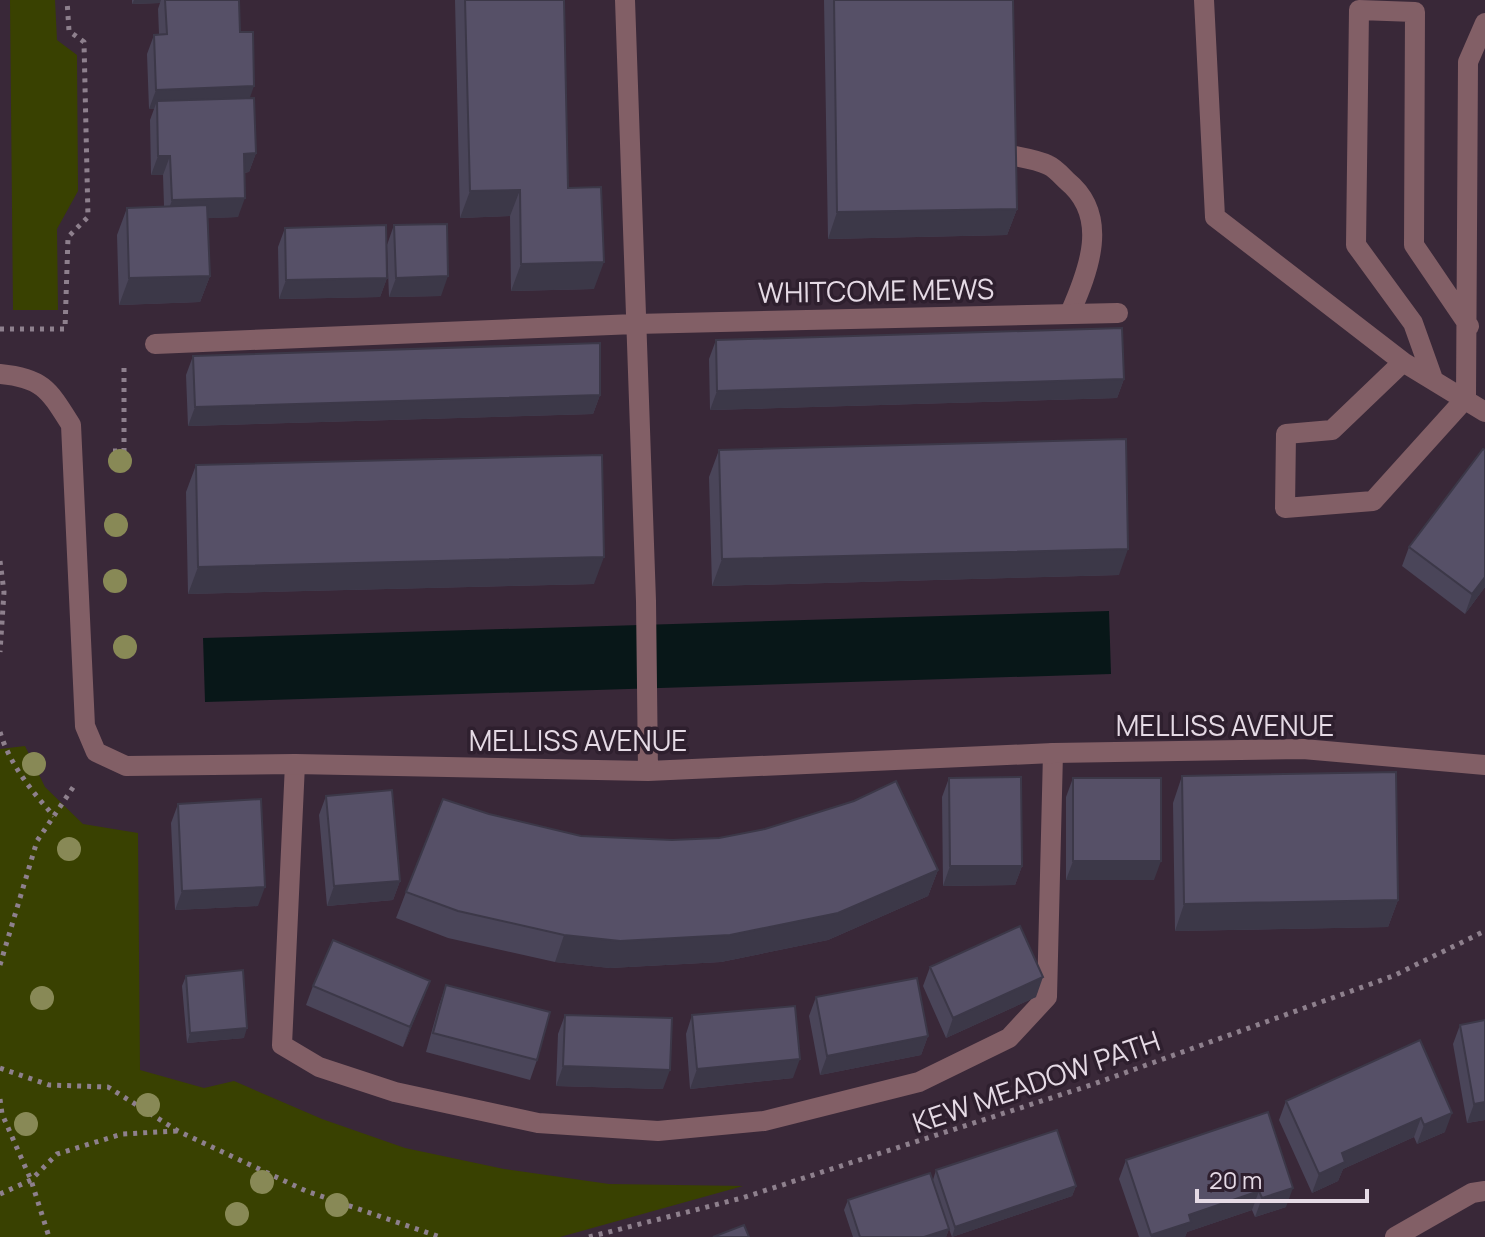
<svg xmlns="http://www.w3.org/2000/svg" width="1485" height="1237" font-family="Manrope,sans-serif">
<rect width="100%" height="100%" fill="#392838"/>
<path fill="#394101" d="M10,0H55L57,40L77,55L78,191L57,229L58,310H13Z
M25,746L45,787L83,824L138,833L140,1070L204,1088L234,1081L322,1119L405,1148L504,1169L609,1184L743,1186L560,1237H0V749Z"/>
<path fill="#081718" d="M1109,611L1111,674L205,702L203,638Z"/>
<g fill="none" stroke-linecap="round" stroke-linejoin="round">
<path stroke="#8e808d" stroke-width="5" stroke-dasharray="4 6" stroke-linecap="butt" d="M0,329H65L68,237L88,217L84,42L69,31L67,0
M113,451H124V368
M0,561L4,592L0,652
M0,732C9,763 32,792 54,816
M0,965L37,841L76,783
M0,1068L49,1085L108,1087L178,1131L306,1191L440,1237
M0,1099L2,1114L31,1180L49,1237
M0,1194L31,1180L57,1154L122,1134L177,1131
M589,1237L742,1198L1091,1085L1393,976L1485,931"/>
<path stroke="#825f66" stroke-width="20" d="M1204,0L1215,217L1403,362
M1485,23L1468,62L1466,398L1373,501L1285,508L1286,434L1332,430L1403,362L1485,412
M1005,154C1018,157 1036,159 1048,165C1055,168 1062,176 1067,181C1110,216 1089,270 1070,313
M1433,379L1413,323L1356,245L1359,10L1415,12L1414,245L1469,326
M295,764L282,1045L319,1067L395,1092L538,1123L658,1131L764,1121L919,1082L1009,1038L1047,997L1053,753"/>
<path stroke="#825f66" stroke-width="20" d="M625,0L646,601L648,771
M155,344L635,324L1118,313
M0,374C43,378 49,390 71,425L85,726L96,752L126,766L295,764L648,771L1053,753L1303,749L1485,765
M1395,1237L1472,1193L1485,1191"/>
</g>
<g fill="#888956">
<circle cx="120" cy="461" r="12"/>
<circle cx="116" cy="525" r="12"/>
<circle cx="115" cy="581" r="12"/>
<circle cx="125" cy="647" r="12"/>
<circle cx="34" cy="764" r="12"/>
<circle cx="69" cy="849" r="12"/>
<circle cx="42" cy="998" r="12"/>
<circle cx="148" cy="1105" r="12"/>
<circle cx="26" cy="1124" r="12"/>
<circle cx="262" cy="1182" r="12"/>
<circle cx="337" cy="1205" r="12"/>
<circle cx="237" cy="1214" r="12"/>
</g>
<path fill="#4a4559" d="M132,0H239L240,32L256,153L249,172L244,173L238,217L208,218L210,276L200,302L119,305L117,235L127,208L164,206L163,175H151L150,120L154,109H149L147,54L154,35L159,34L158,9L160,3L132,4Z
M455,0H564L568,188L594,289L511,291L510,216L460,218Z
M824,0H1013L1017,209L1007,235L828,239Z
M394,225L441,296L389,297L387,245Z
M285,228L387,278L380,297L279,299L278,247Z
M716,340L1124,379L1117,398L710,410L709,359Z
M193,356L600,395L593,414L188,426L186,375Z
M719,450L1119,575L712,586L709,477Z
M1485,450V587L1465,614L1402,566L1409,547Z
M196,465L594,584L188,594L186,492Z
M1182,776L1398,900L1388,927L1175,931L1173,803Z
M949,778L1022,866L1015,885L943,886L942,797Z
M1073,778L1154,880H1066V797Z
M326,796L400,881L393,900L327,906L319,815Z
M178,804L258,906L175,910L171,823Z
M489,814L581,836L938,870L928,896L828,940L721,962L610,968L555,962L448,938L396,918L406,892Z
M930,967L1036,997L946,1038L923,986Z
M186,976L244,1038L187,1043L182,986Z
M430,981L403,1047L306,1005L313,986Z
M446,985L537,1060L530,1080L426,1052L439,1005Z
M816,997L928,1036L921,1055L820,1075L809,1016Z
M565,1015L663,1089L556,1086L558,1034Z
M692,1015L793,1078L690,1089L686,1034Z
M1460,1025L1485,1120L1467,1123L1453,1044Z
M1420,1040L1445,1132L1417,1144L1414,1137L1343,1169L1338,1181L1312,1193L1279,1120L1286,1101Z
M1268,1112L1286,1207L1255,1217L1252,1210L1187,1232L1185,1237H1139L1119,1179L1126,1160Z
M936,1170L1076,1186L1072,1196L952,1237L949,1229L946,1237H853L844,1210L848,1200L933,1180Z"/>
<path fill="#3c3848" d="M134,0H161L160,3L132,4Z
M254,86L247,106L157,101L154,109H149L156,90Z
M256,153L249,172L237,173L244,154Z
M158,156H170L163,175H151Z
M520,190L510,216L460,218L470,191Z
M245,198L238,217L165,220L172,200Z
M1017,209L1007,235L828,239L837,212Z
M604,262L594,289L511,291L521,264Z
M210,276L200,302L119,305L129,278Z
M448,276L441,296L389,297L396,278Z
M387,278L380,297L279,299L286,280Z
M1124,379L1117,398L710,410L717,391Z
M600,395L593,414L188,426L195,407Z
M1128,549L1119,575L712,586L722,559Z
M604,557L594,584L188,594L198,567Z
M1485,577V587L1465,614L1472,594Z
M1073,861H1161L1154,880H1066Z
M950,866H1022L1015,885L943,886Z
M938,870L928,896L828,940L721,962L610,968L555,962L564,935Z
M400,881L393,900L327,906L334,886Z
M265,887L258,906L175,910L182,891Z
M1398,900L1388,927L1175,931L1184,904Z
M1043,977L1036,997L946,1038L953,1018Z
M430,981L423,1000L403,1047L410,1027Z
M247,1028L244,1038L187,1043L190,1033Z
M928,1036L921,1055L820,1075L827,1056Z
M800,1059L793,1078L690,1089L697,1069Z
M563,1066L670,1070L663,1089L556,1086Z
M1485,1102V1120L1467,1123L1474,1104Z
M1452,1113L1445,1132L1417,1144L1424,1125Z
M1421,1118L1414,1137L1343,1169L1338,1181L1312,1193L1319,1174L1342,1153Z
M1076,1186L1072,1196L952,1237L955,1227Z
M1293,1188L1286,1207L1255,1217L1262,1198Z
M1259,1191L1252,1210L1187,1232L1185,1237H1151V1235L1189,1215Z
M949,1229L946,1237H924Z"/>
<path fill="#565067" stroke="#3c3848" stroke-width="2" d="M165,0H239L240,32H253L254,86L156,90L154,35L167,34Z
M465,0H564L568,188L601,187L604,262L521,264L520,190L470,191Z
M834,0H1013L1017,209L837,212Z
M254,98L256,153L244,154L245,198L172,200L170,156H158L157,101Z
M207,205L210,276L129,278L127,208Z
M447,224L448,276L396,278L394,225Z
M386,225L387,278L286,280L285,228Z
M1122,328L1124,379L717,391L716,340Z
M600,343V395L195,407L193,356Z
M1126,439L1128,549L722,559L719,450Z
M1483,449L1485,450V577L1472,594L1409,547Z
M602,455L604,557L198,567L196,465Z
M1396,772L1398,900L1184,904L1182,776Z
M1021,777L1022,866H950L949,778Z
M1073,778H1161V861H1073Z
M896,781L938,870L838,913L730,935L620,941L564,935L458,911L406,892L443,799L489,814L581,836L672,840L719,838L765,829L854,801Z
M392,790L400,881L334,886L326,796Z
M261,799L265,887L182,891L178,804Z
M1020,926L1043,977L953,1018L930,967Z
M333,940L430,981L410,1027L313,986Z
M243,970L247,1028L190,1033L186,976Z
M917,978L928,1036L827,1056L816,997Z
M446,985L550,1012L537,1060L433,1033Z
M795,1006L800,1059L697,1069L692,1015Z
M565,1015L672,1018L670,1070L563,1066Z
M1485,1020V1102L1474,1104L1460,1025Z
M1420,1040L1452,1113L1424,1125L1421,1118L1342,1153L1345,1162L1319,1174L1286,1101Z
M1268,1112L1293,1188L1262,1198L1259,1191L1189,1215L1191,1222L1151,1235L1126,1160Z
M1057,1130L1076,1186L955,1227L936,1170Z
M930,1173L949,1229L924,1237H860L848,1200Z
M744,1225L749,1237H713Z"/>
<g text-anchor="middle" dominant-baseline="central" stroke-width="7" stroke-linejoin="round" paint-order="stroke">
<g font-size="28" fill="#e5dae5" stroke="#2e1f2e">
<text transform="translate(876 290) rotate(-1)">WHITCOME MEWS</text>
<text x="1225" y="725">MELLISS AVENUE</text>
<text x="578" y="740">MELLISS AVENUE</text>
<text transform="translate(1036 1081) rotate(-19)">KEW MEADOW PATH</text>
</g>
</g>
<path d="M1197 1189v12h170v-12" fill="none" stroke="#e5dae5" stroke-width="4"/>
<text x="1209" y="1189" font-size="24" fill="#e5dae5" stroke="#2e1f2e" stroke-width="6" paint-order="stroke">20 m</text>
</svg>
